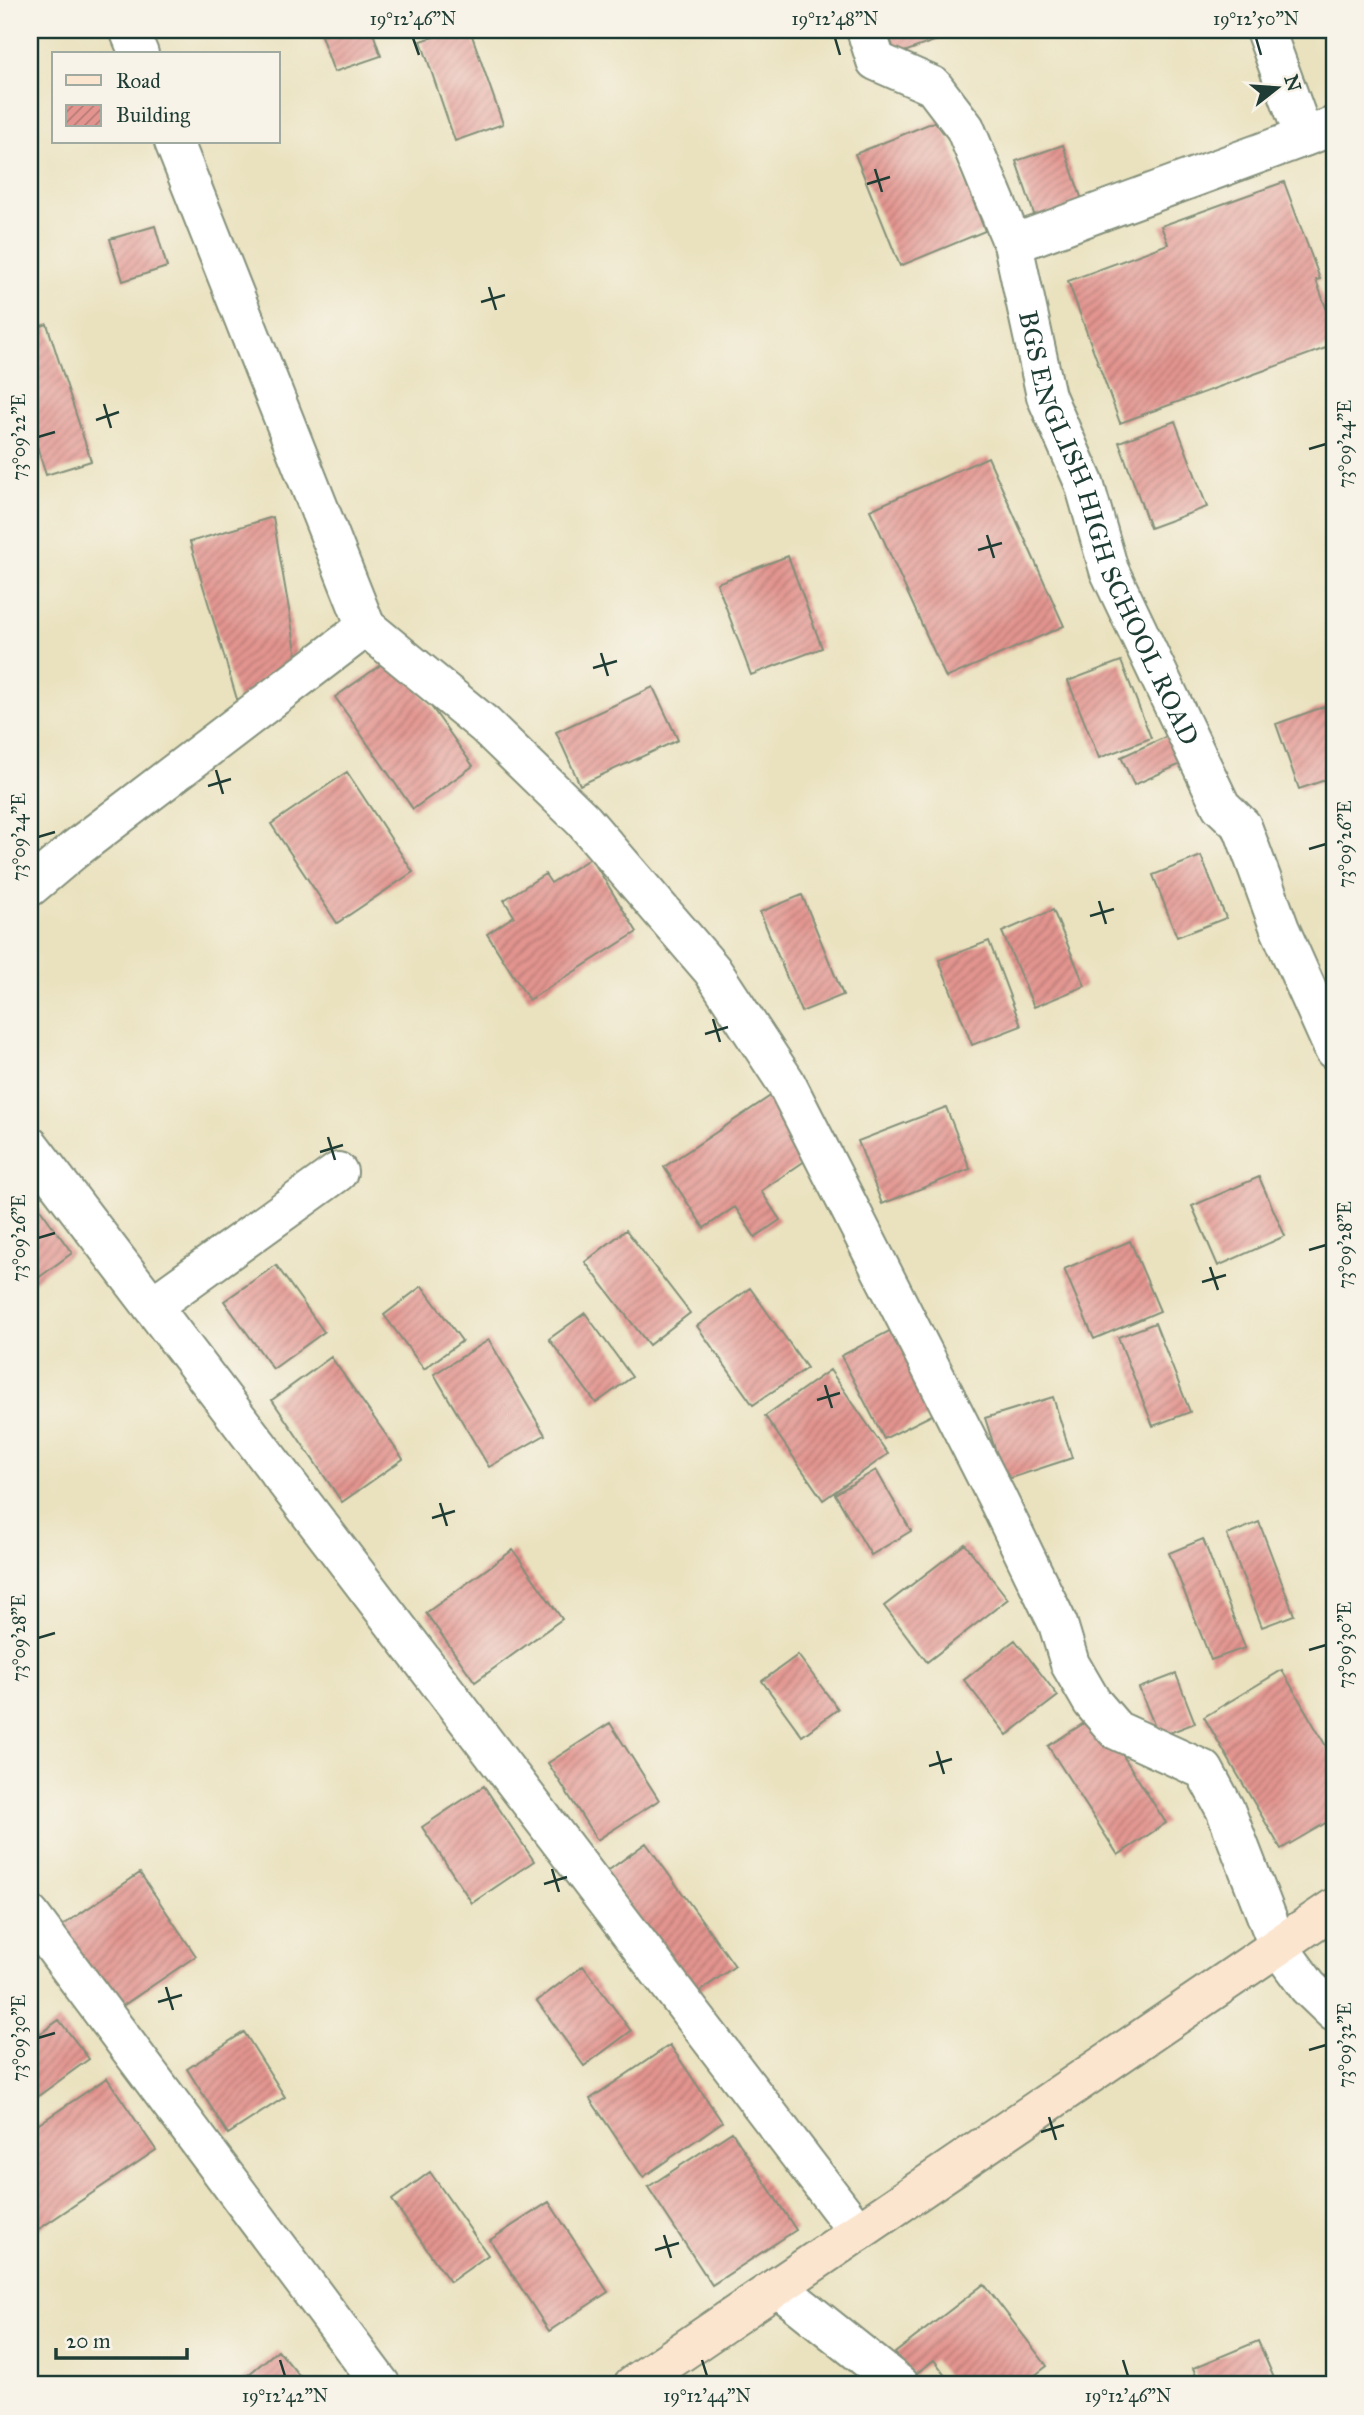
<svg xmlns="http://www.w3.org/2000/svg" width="1364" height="2415" font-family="'IM FELL Great Primer',serif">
<defs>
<pattern id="building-hatch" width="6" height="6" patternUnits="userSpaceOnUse" patternTransform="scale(1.75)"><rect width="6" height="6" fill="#e3948f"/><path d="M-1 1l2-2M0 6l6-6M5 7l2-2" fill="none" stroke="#b77a76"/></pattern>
</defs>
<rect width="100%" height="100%" fill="#f7f3e8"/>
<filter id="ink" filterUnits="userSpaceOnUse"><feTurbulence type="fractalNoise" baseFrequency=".0143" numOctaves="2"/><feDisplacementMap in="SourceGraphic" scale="14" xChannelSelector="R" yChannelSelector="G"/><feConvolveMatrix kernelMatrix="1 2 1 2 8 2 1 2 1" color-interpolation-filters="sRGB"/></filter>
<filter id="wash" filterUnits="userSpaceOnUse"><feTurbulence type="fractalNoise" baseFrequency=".00686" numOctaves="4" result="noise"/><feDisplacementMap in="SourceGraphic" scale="28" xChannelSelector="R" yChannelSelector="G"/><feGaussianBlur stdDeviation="1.57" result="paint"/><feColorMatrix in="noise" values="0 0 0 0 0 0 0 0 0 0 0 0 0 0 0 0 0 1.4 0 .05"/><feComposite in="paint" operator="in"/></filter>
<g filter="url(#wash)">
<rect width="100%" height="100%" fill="#eae2bf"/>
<g id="blocks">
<path fill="url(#building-hatch)" d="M319,30H372L381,56L334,72Z
M454,30H470L503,124L455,141L421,41Z
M887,30H955L956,33L896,55Z
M941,119L985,231L900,266L855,154Z
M1063,145L1083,203L1036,220L1016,161Z
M1284,182L1320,279L1316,280L1334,330V345L1120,423L1068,281L1168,244L1161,226Z
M155,226L167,267L123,281L110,239Z
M47,324L91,461L46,475L30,424V330Z
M1175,421L1207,507L1150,528L1119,442Z
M988,457L1064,626L946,678L870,510Z
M273,517L299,668L239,706L190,542Z
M788,556L822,648L751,675L717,583Z
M395,655L473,766L413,809L335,697Z
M1121,661L1151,738L1099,758L1068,681Z
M653,687L678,740L580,785L556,732Z
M1334,703V777L1299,789L1276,724Z
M1176,732L1190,760L1134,785L1121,757Z
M347,772L413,872L337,923L271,824Z
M1201,856L1226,918L1177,937L1153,875Z
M591,858L637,932L529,1000L487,934L514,916L504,900L545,874L551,883Z
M802,895L843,995L801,1012L760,912Z
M1053,910L1085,986L1034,1007L1002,932Z
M989,941L1021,1026L972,1045L939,960Z
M775,1093L815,1154L761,1191L780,1220L755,1237L735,1207L704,1228L664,1167Z
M946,1107L970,1169L882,1204L858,1141Z
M1259,1177L1285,1236L1218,1266L1192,1206Z
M30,1195L72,1253L30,1284Z
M626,1230L690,1313L649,1345L585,1262Z
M1130,1241L1160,1311L1094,1339L1064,1269Z
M276,1265L324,1332L273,1369L224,1301Z
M422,1286L462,1341L424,1369L384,1315Z
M750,1288L807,1368L753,1405L697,1326Z
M585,1313L632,1377L596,1403L549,1339Z
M1155,1323L1190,1412L1153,1426L1118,1337Z
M899,1326L942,1410L884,1439L841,1356Z
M489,1340L545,1435L489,1467L434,1374Z
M331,1357L403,1459L342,1502L272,1400Z
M830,1370L888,1454L823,1500L765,1416Z
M1053,1397L1072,1458L1005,1480L985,1418Z
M876,1470L911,1531L871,1555L835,1494Z
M1259,1522L1294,1615L1262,1627L1227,1535Z
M1203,1539L1245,1648L1211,1660L1169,1553Z
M965,1544L1008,1599L927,1662L884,1606Z
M513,1550L562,1619L475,1682L426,1613Z
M1015,1640L1058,1696L1007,1735L964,1680Z
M798,1655L838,1709L802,1736L762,1681Z
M1282,1670L1334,1760V1818L1281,1849L1204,1717Z
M1176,1674L1195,1723L1159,1737L1139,1688Z
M1097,1715L1166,1823L1118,1855L1048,1746Z
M610,1723L659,1800L597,1840L548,1763Z
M484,1786L534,1861L472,1903L422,1827Z
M646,1843L735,1966L693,1996L605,1873Z
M140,1873L196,1956L112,2013L56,1930Z
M583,1966L631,2031L584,2066L537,2001Z
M59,2020L89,2059L30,2102V2041Z
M244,2032L285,2097L228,2134L187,2069Z
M670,2045L722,2122L643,2177L590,2099Z
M107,2078L156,2150L30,2235V2130Z
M732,2132L796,2230L712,2285L648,2187Z
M430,2172L488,2255L450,2282L392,2200Z
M549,2202L608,2292L549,2331L490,2240Z
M984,2284L1047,2366L1022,2385H953L934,2360L913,2376L895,2353Z
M1258,2341L1277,2385H1200L1193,2368Z
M278,2350L307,2385H236Z"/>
</g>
</g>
<g filter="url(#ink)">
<use href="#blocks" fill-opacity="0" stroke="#84907a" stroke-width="2"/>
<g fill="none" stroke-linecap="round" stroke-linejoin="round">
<defs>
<g id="minor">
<path d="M129,30L139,54"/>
<path id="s1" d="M866,30L876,61L933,86L965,128L1013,244L1046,396L1084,483L1109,570L1221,806L1242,826L1280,929L1334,1050"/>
<path d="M1265,30L1304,137"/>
<path d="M1013,244L1334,126"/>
<path d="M366,627L485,725L583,820L712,970L785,1081L996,1496L1058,1624L1070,1664L1092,1702L1116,1730L1204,1770L1225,1809L1278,1946L1308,1987L1334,2012"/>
<path d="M30,887L74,850L366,627L174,142"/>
<path d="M30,1146L858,2232"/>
<path d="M152,1306L338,1172"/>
<path d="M30,1915L381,2385"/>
<path d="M777,2287L900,2385"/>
</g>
<path id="secondary" d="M633,2385L1334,1908"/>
</defs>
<use href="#minor" stroke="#84907a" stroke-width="42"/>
<use href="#secondary" stroke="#84907a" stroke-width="42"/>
<use href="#minor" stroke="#fff" stroke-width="38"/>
<use href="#secondary" stroke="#fce5cf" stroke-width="38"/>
</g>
</g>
<path fill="none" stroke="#1f3d34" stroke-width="2.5" d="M413,38L419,55M835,38L840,55M1256,38L1261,55M875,169L882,192M867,184L890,177M489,287L496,310M481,302L505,295M104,404L111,428M96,420L119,412M38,437L55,432M1309,449L1326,444M987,535L994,558M978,550L1002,543M601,653L608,676M593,668L617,661M216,770L223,794M208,786L231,779M38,837L55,832M1309,849L1326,844M1099,901L1106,924M1090,916L1114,909M713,1019L720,1042M705,1034L728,1027M328,1137L335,1160M320,1152L343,1145M38,1238L55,1233M1309,1250L1326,1245M1210,1267L1218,1290M1202,1282L1226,1275M825,1385L832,1408M817,1400L840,1393M440,1503L447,1526M432,1518L455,1511M38,1638L55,1633M1309,1650L1326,1645M937,1751L944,1774M929,1766L952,1759M552,1869L559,1892M544,1884L567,1877M166,1987L173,2010M158,2002L182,1995M38,2038L55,2033M1309,2050L1326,2045M1049,2117L1056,2140M1041,2132L1064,2125M664,2235L671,2258M655,2250L679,2243M280,2360L285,2376M702,2360L707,2376M1123,2360L1128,2376"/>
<g text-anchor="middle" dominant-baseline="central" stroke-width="5" stroke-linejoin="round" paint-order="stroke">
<g font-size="26" fill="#1f3d34" stroke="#f7f3e8">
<text stroke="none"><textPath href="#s1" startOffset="574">BGS ENGLISH HIGH SCHOOL ROAD</textPath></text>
</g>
</g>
<rect width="1364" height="2415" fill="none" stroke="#f7f3e8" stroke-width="77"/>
<rect x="52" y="52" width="228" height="91" fill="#f7f3e8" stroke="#a1aaa0" stroke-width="2"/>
<rect x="66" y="75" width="35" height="10" fill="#fce5cf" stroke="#a1aaa0" stroke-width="2"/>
<text x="116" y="88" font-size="21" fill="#1f3d34">Road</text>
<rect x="66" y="105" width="35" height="21" fill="url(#building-hatch)" stroke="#a1aaa0" stroke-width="2"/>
<text x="116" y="122" font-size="21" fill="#1f3d34">Building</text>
<g transform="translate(1277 88) rotate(73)" stroke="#f7f3e8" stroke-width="5" paint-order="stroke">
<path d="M0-5L12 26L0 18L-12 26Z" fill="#1f3d34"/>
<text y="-10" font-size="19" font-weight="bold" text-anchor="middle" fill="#1f3d34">N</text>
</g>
<path d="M56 2348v10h131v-10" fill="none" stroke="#1f3d34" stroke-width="3.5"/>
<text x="66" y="2348" font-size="21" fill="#1f3d34" stroke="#f7f3e8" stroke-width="5" paint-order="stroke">20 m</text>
<rect x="38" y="38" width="1288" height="2338" fill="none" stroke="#1f3d34" stroke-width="2.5"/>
<g font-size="18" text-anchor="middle" fill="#1f3d34">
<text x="413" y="25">19°12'46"N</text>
<text x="835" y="25">19°12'48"N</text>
<text x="1256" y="25">19°12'50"N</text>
<text transform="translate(19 437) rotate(-90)" y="6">73°09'22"E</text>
<text transform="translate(1345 444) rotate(-90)" y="6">73°09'24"E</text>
<text transform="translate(19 837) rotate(-90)" y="6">73°09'24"E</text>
<text transform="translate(1345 844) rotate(-90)" y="6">73°09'26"E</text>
<text transform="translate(19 1238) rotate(-90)" y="6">73°09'26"E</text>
<text transform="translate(1345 1245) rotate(-90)" y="6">73°09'28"E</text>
<text transform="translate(19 1638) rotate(-90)" y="6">73°09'28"E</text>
<text transform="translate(1345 1645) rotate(-90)" y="6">73°09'30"E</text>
<text transform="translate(19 2038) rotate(-90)" y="6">73°09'30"E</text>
<text transform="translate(1345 2045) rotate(-90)" y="6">73°09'32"E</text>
<text x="285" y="2402">19°12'42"N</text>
<text x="707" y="2402">19°12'44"N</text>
<text x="1128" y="2402">19°12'46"N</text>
</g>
</svg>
